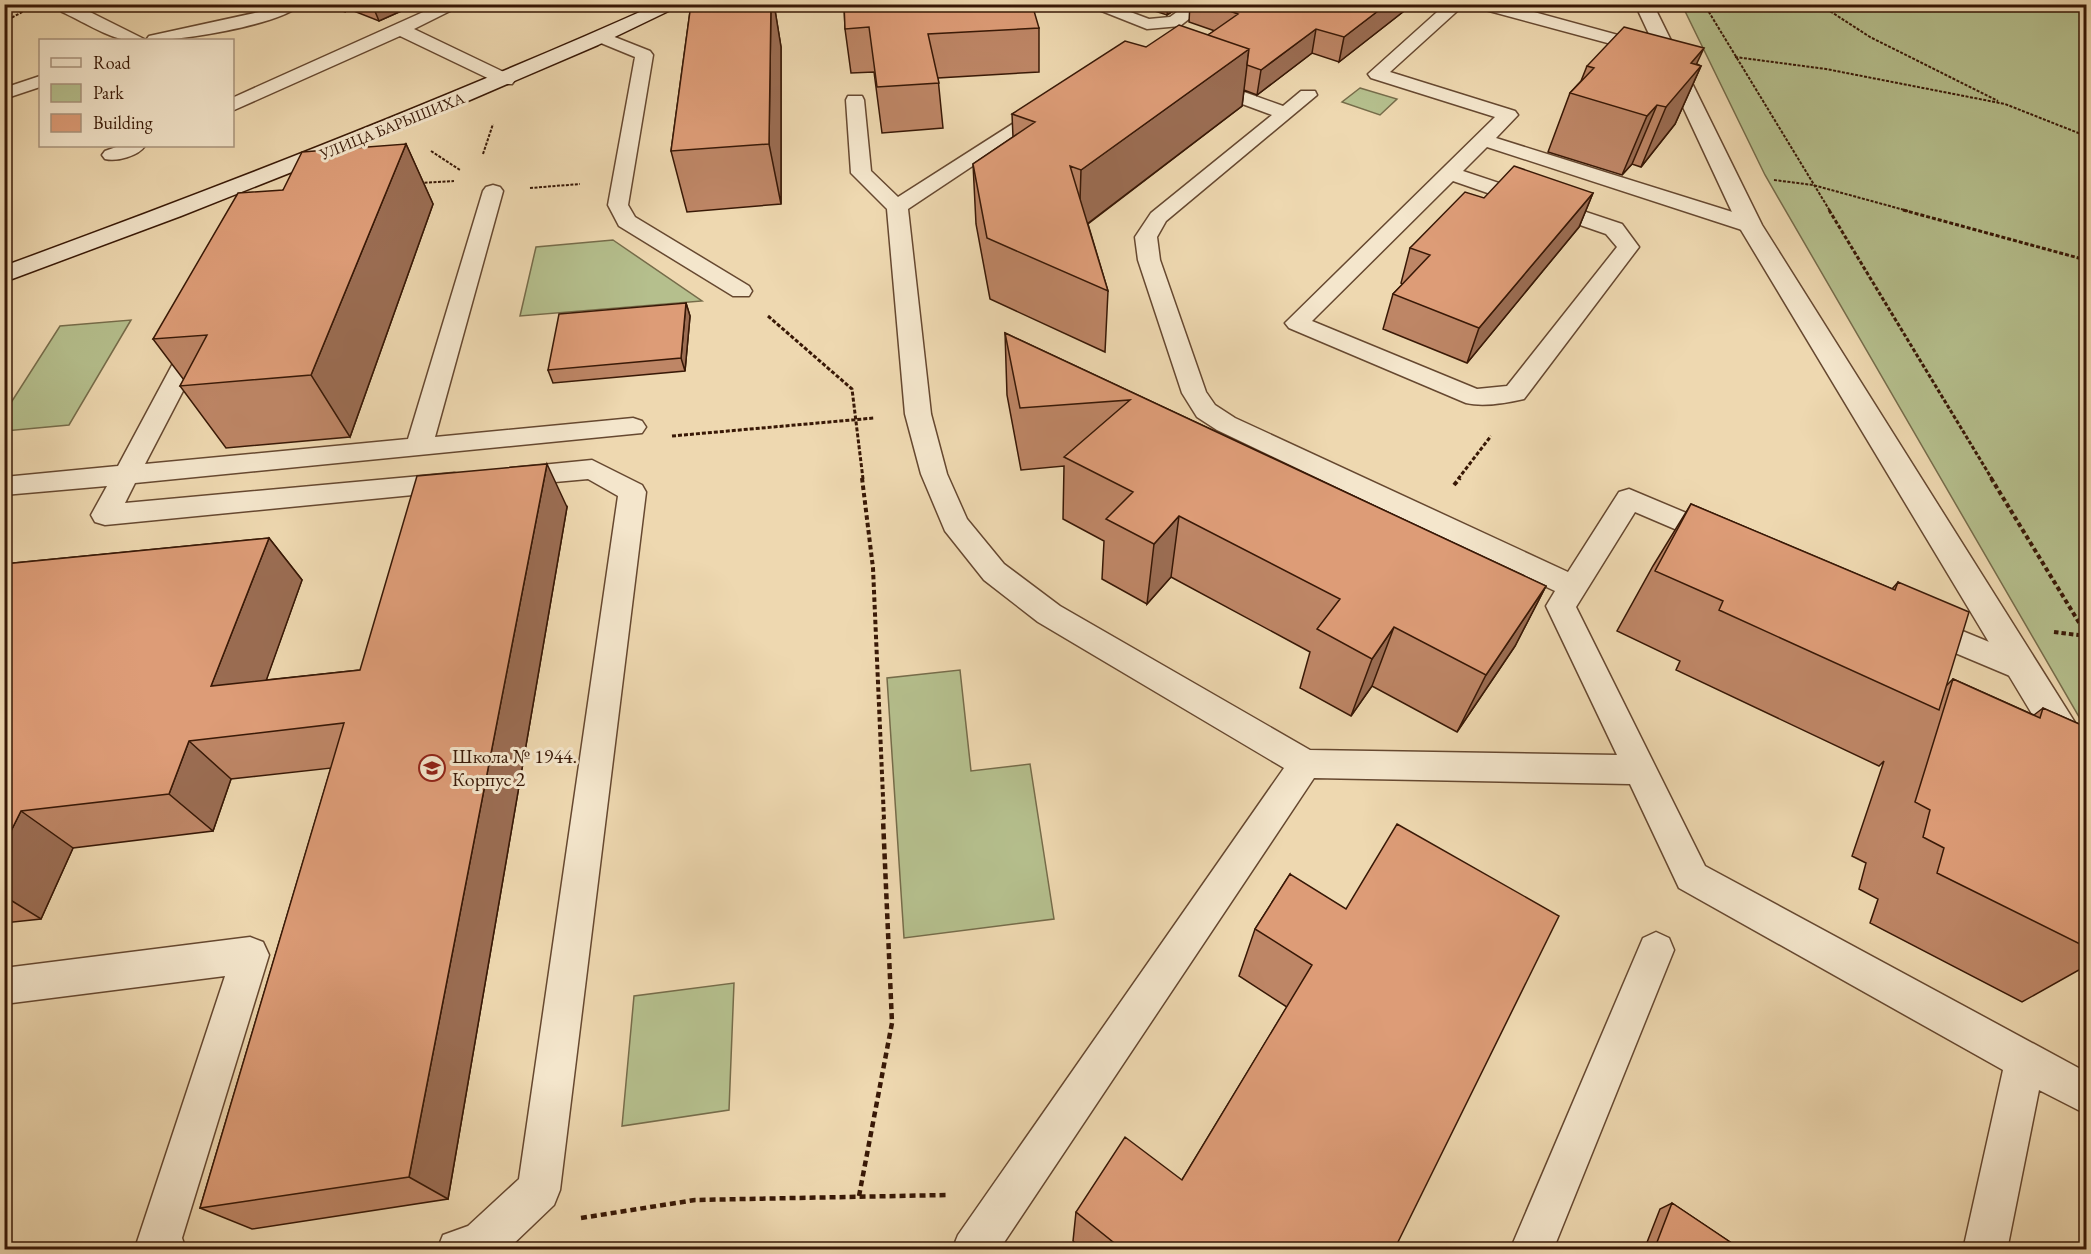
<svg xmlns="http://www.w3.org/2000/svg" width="2091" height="1254" font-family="'EB Garamond',serif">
<rect width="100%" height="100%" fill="#eed8b0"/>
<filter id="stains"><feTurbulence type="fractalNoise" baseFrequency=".00333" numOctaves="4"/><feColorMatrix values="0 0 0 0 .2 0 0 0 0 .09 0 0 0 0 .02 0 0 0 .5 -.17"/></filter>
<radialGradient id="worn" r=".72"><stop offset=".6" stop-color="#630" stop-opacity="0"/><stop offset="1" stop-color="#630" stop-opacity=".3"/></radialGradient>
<path fill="#b5bf8d" stroke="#766c4a" stroke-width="1.5" d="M1682,5H2086V729L1765,175Z
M1360,88L1397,99L1380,115L1342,102Z
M613,240L702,301L520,316L536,247Z
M131,320L69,425L5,431V412L60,326Z
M960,670L971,771L1030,764L1054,919L904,938L887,678Z
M734,983L729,1110L622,1126L634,996Z"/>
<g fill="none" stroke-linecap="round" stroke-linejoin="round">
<defs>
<path id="service" d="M62,4H85L82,8L146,40L149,36L259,12L277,4H301C282,26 155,46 126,40C107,37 80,20 62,12L60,8Z
M441,4H464L414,29L512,76L515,80L512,84H500L400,36L232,111V98Z
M1084,4H1109L1149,19L1170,17L1188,4H1208L1180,26L1147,29Z
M1446,4H1465L1390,72L1515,111L1518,115L1496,138L1758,220L1761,225L1758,230H1742L1487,147L1463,171L1622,224L1639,247L1524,399C1507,403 1483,407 1466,403L1289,328L1285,323L1495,117L1371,78L1368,74ZM1453,181L1606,234L1617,247L1507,386L1477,389L1312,321Z
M1476,4H1505L1658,46L1661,50L1652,55L1478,8Z
M602,32L650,51L653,55L628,205L635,217L749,286L752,291L749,296H733L619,226L608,205L635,57L596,41L593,37Z
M40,76V87L4,99V88Z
M1205,78L1283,106L1301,91H1315L1317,95L1166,221L1157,237L1160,260L1206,392L1215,405L1235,418L1568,572L1619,492L1629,489L1727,530L1731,537L1727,544L1717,547L1635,512L1576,607L1705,866L2086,1072V1114L2039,1090L2007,1250H1963L2003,1070L1679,888L1630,784L1314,778L999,1250H952L958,1235L1284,768L1038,622L984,580L945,531L921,474L905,414L887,209L851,173L846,100L848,96H862L864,100L871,171L898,197L1039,107H1053L1055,111L908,209L931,414L947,474L967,519L1004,564L1060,606L1310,750L1617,755L1546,606L1555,591L1217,430L1197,417L1182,393L1138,260L1135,237L1151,213L1272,115L1199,88L1196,84L1199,80Z
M119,146H145C138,156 117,162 105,159L102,155L105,151Z
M493,185L500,187L503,191L435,437L633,418L642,421L646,427L642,433L135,483L125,503L454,473L464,475L467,482L464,489L454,491L105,525L95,522L91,515L107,486L4,495V477L118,466L186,339L190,334L198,332L206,334L210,339L145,464L408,439L483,191L486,187Z
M592,460L642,485L646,492L560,1190L554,1205L507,1250H437L443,1235L468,1226L519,1179L618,496L588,479L511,486L502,484L498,477L502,470L511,468Z
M1921,614L2033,660L2037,669L2033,678L2022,681L1910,634L1906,626L1910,618Z
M1656,932L1669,938L1674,950L1553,1250H1510L1643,938Z
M250,937L263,942L269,955L182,1238L186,1250H141L137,1242L225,976L4,1004V968Z"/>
<path id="minor" d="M1635,4H1653L1762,225L2086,740V786L2073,782L1738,225Z"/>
<path id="secondary" d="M658,4H683L598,45L433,116L181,216L4,282V266C225,185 443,100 658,4Z"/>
</defs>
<use href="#service" stroke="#664830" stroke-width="3"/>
<use href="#minor" stroke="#664830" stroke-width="3"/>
<use href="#secondary" stroke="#381806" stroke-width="3"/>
<path stroke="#381806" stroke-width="2" stroke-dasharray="3 1.5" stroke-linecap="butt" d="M1704,4L1830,211
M1819,4L1870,37L1998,101
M331,6L346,12
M4,22L33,6
M1735,57L1826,69L2005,104L2086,136
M431,151L460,170
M483,154L493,124
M1774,180L1813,185L1908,211
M420,183L454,181
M530,188L580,184"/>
<path stroke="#381806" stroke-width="3" stroke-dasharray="4 2" stroke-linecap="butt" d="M1829,210L1992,479
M1903,210L2086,260
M768,316L852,389L863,479
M672,436L874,418
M1458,479L1491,436"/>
<path stroke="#381806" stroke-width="4" stroke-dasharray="4.5 3" stroke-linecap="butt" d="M862,478L873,568L884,820
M1991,478L2086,634
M1454,485L1460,478
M2054,632L2086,636"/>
<path stroke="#381806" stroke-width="4.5" stroke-dasharray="6 4" stroke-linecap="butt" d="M859,1196L892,1023L883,819
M581,1218L695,1200L947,1195"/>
<use href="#service" fill="#f4e6cc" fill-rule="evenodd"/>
<use href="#minor" fill="#f4e6cc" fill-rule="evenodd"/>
<use href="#secondary" fill="#f4e6cc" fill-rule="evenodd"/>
</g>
<path fill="#be8666" stroke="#381806" stroke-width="1.5" d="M336,4H417L379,21Z
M691,4H774L781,47V204L687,212L671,151Z
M844,4L1039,28V72L938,78L943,128L882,133L874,72L851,73L845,29Z
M1133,4H1184L1167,15Z
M1190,4H1413L1339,62L1312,53L1257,95L1244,90L1242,106L1088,224L1108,291L1105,352L990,299L976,224L973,164L1013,137L1012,114L1146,47L1208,35L1215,31L1189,22Z
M1697,64L1701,66L1675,124L1641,167L1632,164L1622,175L1548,152L1570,93L1581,81L1587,66Z
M406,144L433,204L350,437L226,448L180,386L184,380L153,339L283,190Z
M1593,193L1579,227L1467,363L1383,329L1393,294L1403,284L1401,283L1410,248L1484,198Z
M686,303L690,316L685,371L553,383L548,370Z
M1005,333L1546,586L1515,646L1457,732L1372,686L1351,716L1300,688L1310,652L1171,577L1147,604L1102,579L1104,541L1063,519L1064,466L1021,470L1007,395Z
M1691,504L1892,589L1898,582L1947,685L1953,679L2034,715L2043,708L2086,727V966L2022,1002L1870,923L1878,899L1859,889L1866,863L1852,856L1884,761L1879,766L1676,670L1680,661L1617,631L1653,566Z
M567,507L448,1199L252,1229L200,1208L331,768L231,779L213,831L73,848L41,919L4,923V564L269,538L302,580L266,680L360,670Z
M1290,874L1394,1250H1084L1073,1241L1076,1212L1182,1180L1287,1007L1239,976L1255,929Z
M1672,1203L1742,1250H1644L1660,1209Z"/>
<path fill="#9b6d53" stroke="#381806" stroke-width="1.5" d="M372,4H417L379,21Z
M771,4H774L781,47V204L769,144Z
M1168,4H1184L1167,15Z
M1387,4H1413L1339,62L1344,37Z
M1316,29L1312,53L1257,95L1261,70Z
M1704,48L1690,78L1701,66L1675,124L1641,167L1666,107L1691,63Z
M1249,49L1242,106L1079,230L1081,170Z
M1657,105L1632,164L1622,175L1647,116Z
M406,144L433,204L350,437L311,375Z
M1593,193L1579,227L1467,363L1479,328Z
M686,303L690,316L685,371L681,358Z
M547,464L567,507L448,1199L409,1177Z
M1179,516L1171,577L1147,604L1154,544Z
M269,538L302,580L250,726L211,686Z
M1546,586L1515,646L1457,732L1486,675Z
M1394,627L1372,686L1351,716L1372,659Z
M189,741L231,779L213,831L169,794Z
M21,811L73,848L41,919L4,896V845Z"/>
<path fill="#dd9c77" stroke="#381806" stroke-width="1.5" d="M691,4H771L769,144L671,151Z
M844,4H1032L1039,28L928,34L939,83L877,87L869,27L845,29Z
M1210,4H1387L1344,37L1316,29L1261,70L1247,65L1249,49L1208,35L1238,14Z
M1179,25L1249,49L1081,170L1070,166L1108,291L987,238L973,164L1035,122L1012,114L1125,41L1146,47Z
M1624,27L1704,48L1691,63L1701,66L1666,107L1657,105L1647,116L1570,93L1594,68L1587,66Z
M406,144L311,375L180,386L207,335L153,339L238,193L283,190L302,152Z
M1514,166L1593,193L1479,328L1393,294L1430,255L1410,248L1465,192L1484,198Z
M686,303L681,358L548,370L559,314Z
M1005,333L1546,586L1486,675L1394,627L1372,659L1317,629L1340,599L1179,516L1154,544L1106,519L1133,492L1064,457L1130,400L1020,408Z
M547,464L409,1177L200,1208L344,723L189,741L169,794L21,811L4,845V564L269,538L211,686L360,670L417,476Z
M1691,504L1895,590L1898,582L1969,612L1939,710L1719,610L1723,601L1655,571Z
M1953,679L2040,718L2043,708L2086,727V947L1937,873L1944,848L1923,837L1930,810L1915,802Z
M1397,824L1559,916L1394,1250H1123L1076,1212L1125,1137L1182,1180L1312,965L1255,929L1290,874L1346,909Z
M1672,1203L1742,1250H1654Z"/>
<defs>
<symbol id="school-ring" viewBox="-11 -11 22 22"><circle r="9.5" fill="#f4e6cc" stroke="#8f2418" stroke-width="1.5"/><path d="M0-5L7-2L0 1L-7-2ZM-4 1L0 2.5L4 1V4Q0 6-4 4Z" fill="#8f2418"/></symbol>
</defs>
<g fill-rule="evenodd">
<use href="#school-ring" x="417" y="753" width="30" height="30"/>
</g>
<g text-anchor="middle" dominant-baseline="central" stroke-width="6" stroke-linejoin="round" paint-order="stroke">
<g font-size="16" fill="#381806" stroke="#f4e6cc">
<text transform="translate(392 126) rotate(-22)">УЛИЦА БАРЫШИХА</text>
</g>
<g font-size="20" fill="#381806" stroke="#f4e6cc" text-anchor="start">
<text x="452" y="756">Школа № 1944.<tspan x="452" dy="23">Корпус 2</tspan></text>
</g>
</g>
<rect width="2091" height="1254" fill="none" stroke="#eed8b0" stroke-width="24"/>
<rect x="6" y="6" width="2079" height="1242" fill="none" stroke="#381806" stroke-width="3"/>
<rect x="12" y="12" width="2067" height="1230" fill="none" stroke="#381806" stroke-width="1.5"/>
<rect x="39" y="39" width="195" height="108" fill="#f4e6cc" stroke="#a9947d" stroke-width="1.5"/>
<rect x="51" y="58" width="30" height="9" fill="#f4e6cc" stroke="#a9947d" stroke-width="1.5"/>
<text x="93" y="69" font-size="18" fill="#381806">Road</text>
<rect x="51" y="84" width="30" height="18" fill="#b5bf8d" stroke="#a9947d" stroke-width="1.5"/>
<text x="93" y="99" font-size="18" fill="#381806">Park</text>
<rect x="51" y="114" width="30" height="18" fill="#dd9c77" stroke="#a9947d" stroke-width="1.5"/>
<text x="93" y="129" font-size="18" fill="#381806">Building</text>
<rect width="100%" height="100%" filter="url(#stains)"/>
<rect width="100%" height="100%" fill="url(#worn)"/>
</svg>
